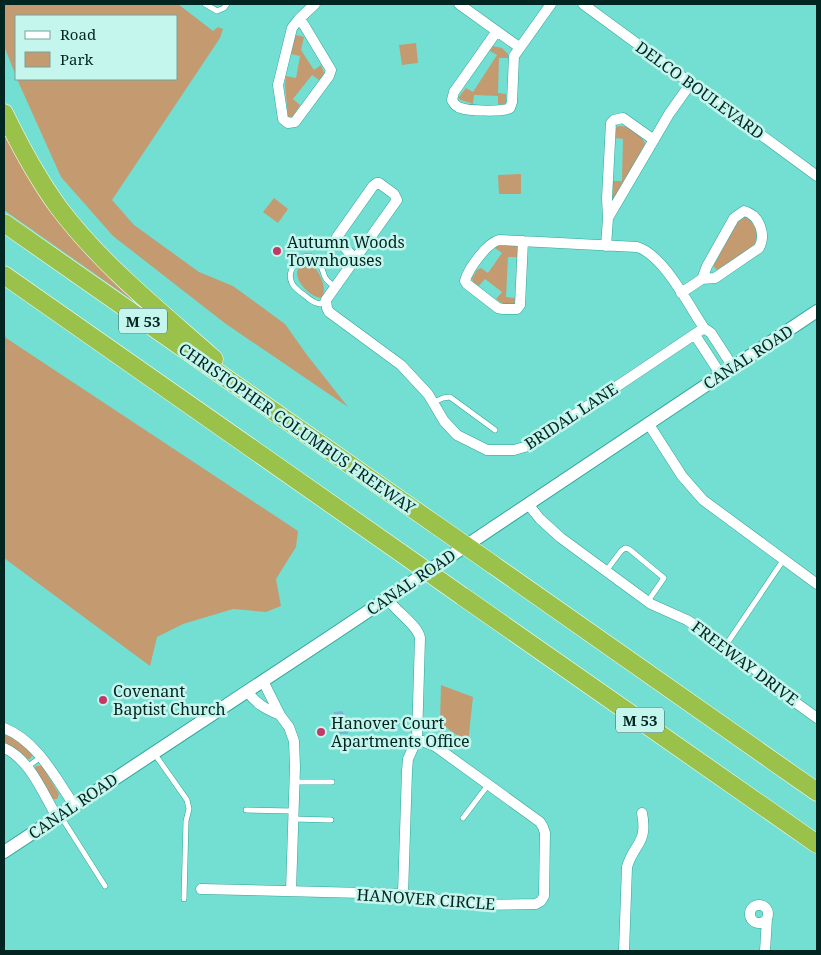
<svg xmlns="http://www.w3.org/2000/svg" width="821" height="955" font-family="'Noto Serif',serif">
<rect width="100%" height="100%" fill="#73dfd2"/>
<path fill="#c49a71" d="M4,4H178L213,31L218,27L223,29L220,38L112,200L134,225L199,272L233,286L285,324L307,355L348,407L226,324L113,236L61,177L17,79H176V16H16V76L4,46Z
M296,35L304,37L301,50L314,70L321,65L324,73L322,77L319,80L312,75L293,99L300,105L291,119L288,117L285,85L286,76L296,78L300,56L291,54L294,38Z
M416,43L418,63L402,65L399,45Z
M493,46L502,48L508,54V58H499L498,93L506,94V103L504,105L498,104V96L474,95L473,104L461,100L458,98L466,88L473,92L497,55L490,51Z
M4,126L134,297L132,300L4,210Z
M618,126C628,125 643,134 645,144L616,197L614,198L612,197L613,181H622L623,139L615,138V129Z
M521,174V194H499L498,175Z
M274,198L288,209L278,223L263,212Z
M745,217H748C756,227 760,236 753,247L717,270L714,267V265L737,223Z
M497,245L519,246L518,257H508L506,297L515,298L514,305L503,304L496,299L502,292L485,279L479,286L473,282L472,278L477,270L481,268L488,273L502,253L495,248Z
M310,263C319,269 328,289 322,298C308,299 281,267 310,263Z
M4,332L6,338L298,531L296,547L276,579L281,606L266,612L233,609L183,624L157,637L150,666L4,558Z
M441,685L473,697L468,743L440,723Z
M4,733L15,739L33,754L30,759H25L14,748L4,742Z
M36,766H42L59,794L57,799H52L34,771Z"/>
<path fill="#7cb0dd" d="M342,711L347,718L348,734H340L332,721L334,712Z"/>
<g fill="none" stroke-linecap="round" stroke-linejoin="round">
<defs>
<path id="service" d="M205,4L217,11L224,8L227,4
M325,300L320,304C313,303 309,299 303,294C299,291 294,288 292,283C285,270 301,250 315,258C322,263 322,272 326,279C328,282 332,284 335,287
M434,402L443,398L450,397L495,430
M606,571L621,551L625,548L629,549L664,578L648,601
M726,645L784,559
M154,753L187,800L189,809L186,821L184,899
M27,767L41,757
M295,782H332
M246,810L293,811
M60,815L105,886
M463,818L488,785
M293,819L331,820"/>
<path id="minor" d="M459,4L519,47
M583,4L817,176
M299,19L304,25L331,70L329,76L295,122L288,123L283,119L278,85L292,28L299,19L315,4
M497,31L454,92L452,100C454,104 456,107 461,108C469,111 502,112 510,108L512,102L514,56L551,4
M608,218L607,198L611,123L614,120L623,118L654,140
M523,241L520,305L517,309H503L498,308L467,284L465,281C468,269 487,243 499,240L540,242L637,247C663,254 689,306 704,328L711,333L733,367
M606,246L608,218L669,114L691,83
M355,259L397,200L394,194L379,183H377L373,186L337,237L338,240L355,259L326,300L327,308L329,312L401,365L428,394L444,421L457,435L487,450H514L528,446L704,328
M681,293L702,279L707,266L734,218L744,211C760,215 766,235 759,248L715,278L702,279
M695,335L721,375
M648,423L682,476L703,500L817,584
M528,504L540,519L561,538L651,604L687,620L731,649L788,697L817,718
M387,598C395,611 418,625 420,638L417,739L408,759L407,771L403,894
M263,681L280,715L289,727L294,741L295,767L291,891
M247,691C256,704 266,709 280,715
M4,728C37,741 55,777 74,805
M4,748C30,759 43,794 57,817
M201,889L403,894L472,905L536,904L541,901L544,896L545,833L543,827L540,822L435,746L417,739
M750 914a9 9 0 1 1 18 0a9 9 0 1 1-18 0Z
M624,951L627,867C634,843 648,844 642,813
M765,951L767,918"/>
<path id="tertiary" d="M4,852L331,636L817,311"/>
<path id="motorway" d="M4,113C20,146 37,178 59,208C103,266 160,311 214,359
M4,223L439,527
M4,275L401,553
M492,564L817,792
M462,596L817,844"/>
</defs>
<use href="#service" stroke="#31a499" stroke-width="6"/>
<use href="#minor" stroke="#31a499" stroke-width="11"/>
<use href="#tertiary" stroke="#31a499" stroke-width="14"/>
<use href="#motorway" stroke="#fff" stroke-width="19"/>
<use href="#service" stroke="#fff" stroke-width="5"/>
<use href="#minor" stroke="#fff" stroke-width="10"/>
<use href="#tertiary" stroke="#fff" stroke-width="12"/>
<use href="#motorway" stroke="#9ac14a" stroke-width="18"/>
<defs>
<path id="motorway-bridge" d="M439,527L492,564
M401,553L462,596"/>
</defs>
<use href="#motorway-bridge" stroke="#fff" stroke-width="19" stroke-linecap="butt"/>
<use href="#motorway-bridge" stroke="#9ac14a" stroke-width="18"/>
</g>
<g fill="#c53866" stroke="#c5f6ee" stroke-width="2">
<circle cx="277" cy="251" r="5"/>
<circle cx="103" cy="700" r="5"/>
<circle cx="321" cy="732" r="5"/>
</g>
<g text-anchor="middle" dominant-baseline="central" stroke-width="5" stroke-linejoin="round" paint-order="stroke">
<g fill="#c5f6ee" stroke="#3c645e" stroke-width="1">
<rect x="119" y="308.5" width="48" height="25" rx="4"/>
<rect x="616" y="707.5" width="48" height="25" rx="4"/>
</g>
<g font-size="15" font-weight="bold" fill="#012521">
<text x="143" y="321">M 53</text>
<text x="640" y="720">M 53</text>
</g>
<g font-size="16" fill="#012521" stroke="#c5f6ee">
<text transform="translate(700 90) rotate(36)">DELCO BOULEVARD</text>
<text transform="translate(748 357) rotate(-33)">CANAL ROAD</text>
<text transform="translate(571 416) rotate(-33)">BRIDAL LANE</text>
<text transform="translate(297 428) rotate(35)">CHRISTOPHER COLUMBUS FREEWAY</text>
<text transform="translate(411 582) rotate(-34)">CANAL ROAD</text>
<text transform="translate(745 663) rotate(37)">FREEWAY DRIVE</text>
<text transform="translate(73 806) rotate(-34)">CANAL ROAD</text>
<text transform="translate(426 899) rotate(4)">HANOVER CIRCLE</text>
</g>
<g font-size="16" fill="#012521" stroke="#c5f6ee" text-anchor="start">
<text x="287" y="242">Autumn Woods<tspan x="287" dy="18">Townhouses</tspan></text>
<text x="113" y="691">Covenant<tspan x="113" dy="18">Baptist Church</tspan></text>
<text x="331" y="723">Hanover Court<tspan x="331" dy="18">Apartments Office</tspan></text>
</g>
</g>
<rect width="821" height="955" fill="none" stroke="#012521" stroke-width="10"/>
<rect x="15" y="15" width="162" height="65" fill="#c5f6ee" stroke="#77a29c"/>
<rect x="25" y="31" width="25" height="8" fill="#ffffff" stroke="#77a29c"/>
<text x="60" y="40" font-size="15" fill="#012521">Road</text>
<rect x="25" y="52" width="25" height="15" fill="#c49a71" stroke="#77a29c"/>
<text x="60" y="65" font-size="15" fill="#012521">Park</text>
</svg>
